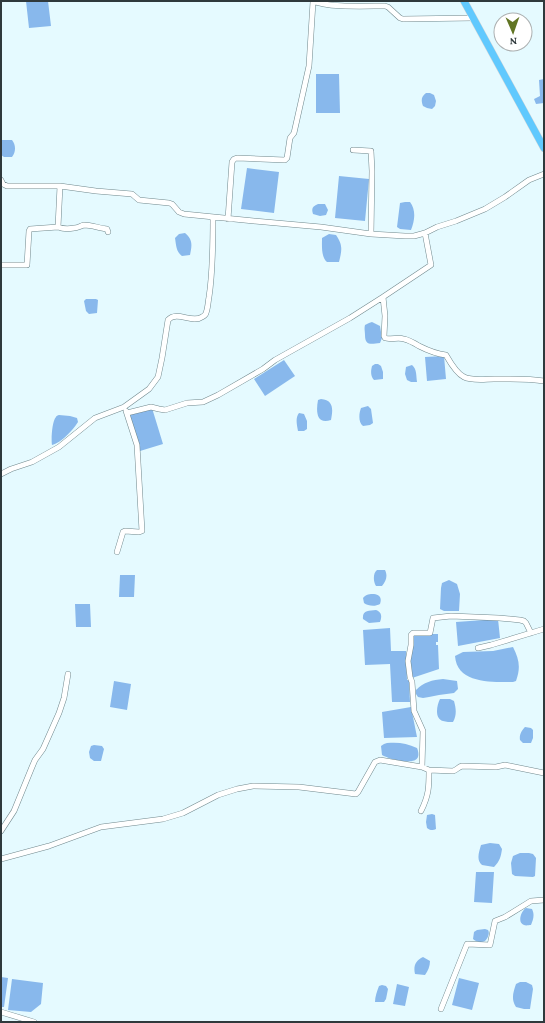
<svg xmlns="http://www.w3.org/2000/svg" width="545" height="1023" font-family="'Crimson Pro',serif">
<rect width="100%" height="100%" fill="#e5faff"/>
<path fill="#88b8ec" d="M26,1H48L51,26L29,28Z
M316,74H339L340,113H316Z
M544,79V103L536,104L534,99L540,96L539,80Z
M426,93H430L434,95L436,101L435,106L432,109L427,108L423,106C421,100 421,97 426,93Z
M2,140H12C16,145 16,152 12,157H4L1,155V146Z
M247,168L279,172L274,213L241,209Z
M339,176L369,179L365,221L335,218Z
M405,202H410C416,210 415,220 411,230L400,229L397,227L400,203Z
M318,204H325L328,210L326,215L320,216L313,214C311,208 313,206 318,204Z
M185,233C193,240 192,245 190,255L182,256C176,252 176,244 175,238L179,234Z
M329,234L336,235C343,245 342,250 339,262H327C321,257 322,246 322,238Z
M86,299H96L98,300L97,313L89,314L86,311L84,301Z
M372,322L380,326L382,338L380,343C371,344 365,346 365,335C365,331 364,329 365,325L369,323Z
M444,356L446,379L427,381L425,357Z
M284,360L295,376L265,396L254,379Z
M375,364H378L381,366L383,372V379L374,380C370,376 371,370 372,366Z
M412,365C417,369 416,376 417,382H411L407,380L405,374L406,367Z
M321,399C334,400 333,410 331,420C316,425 316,411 318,400Z
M368,406L371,409L373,423L370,425L363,426C358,422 359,413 361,408Z
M152,408L163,444L140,451L129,415Z
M299,413L304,414L307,421V429L304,431H298C297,425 295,418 299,413Z
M59,415L70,416L77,418L78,422C73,430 61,443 52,445C51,440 52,421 56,417C56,416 58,415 59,415Z
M377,570H385C388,576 386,581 382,586H376C373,581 373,573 377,570Z
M120,575H135L134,597H119Z
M449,580L457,584L460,594L459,611H444L440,609L441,588L442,583Z
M374,594C380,595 382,598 380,604C375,607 368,606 364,603L363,598C366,594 370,594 374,594Z
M90,604L91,627H76L75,604Z
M376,610C382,612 382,617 380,622L369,623L363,619C362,610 369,611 376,610Z
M498,619L500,638L458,646L456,622Z
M390,628L391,651H406L407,680H409L410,702H392L390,664L365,665L363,630Z
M413,634H438V642H436V645H438L439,669L412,678L410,662Z
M513,647C519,659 521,667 516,681L513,682C492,682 457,684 455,656L463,652L493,651Z
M443,679L457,681L458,689L454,693L439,695L429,697L423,698L418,697L416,694V690C424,682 432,680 443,679Z
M114,681L131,684L127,710L110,707Z
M440,699H450L454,701C456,708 457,715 453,722C450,722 446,722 443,721C434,718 437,705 440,699Z
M411,707L417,737L384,738L382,712Z
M525,727L531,728L533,730V738L531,743H523L520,740C519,735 522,730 525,727Z
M387,743C398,742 407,743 417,748C418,750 419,754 418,757C415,766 388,759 382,755L381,746L384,744Z
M94,745L102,746L104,749L101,761H94L90,758L89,752L91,746Z
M432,814L435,815L436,829C433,831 429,830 427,828L426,822L427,815Z
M490,843L499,844L502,849C501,856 500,861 494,867L482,865C476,860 479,852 481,845Z
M520,853H529L533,854L536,858L535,876L533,877L515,876L512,874L511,863L513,856Z
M476,872H494L492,903L474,902Z
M526,908L532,909C535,915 533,920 531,925C529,925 526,926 524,925C517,923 521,911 526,908Z
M485,929L488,930C490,933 488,938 485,941C481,943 476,942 473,939L474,932L477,930Z
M423,957L430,961C430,966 428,971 425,975L415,974C413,966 416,960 423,957Z
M1,977L8,978L4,1007H1Z
M459,978L479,983L472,1010L452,1005Z
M12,979L43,983L41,1004L31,1012L8,1010Z
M520,982H526L532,985L533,989L530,1009H524L516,1007C511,999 513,993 516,984Z
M397,984L409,987L405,1006L393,1004Z
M382,985L386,986L388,989L386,999L384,1002H375C375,997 377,991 379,986Z"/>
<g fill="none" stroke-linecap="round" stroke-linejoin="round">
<defs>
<path id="minor" d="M313,1C328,8 366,6 385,6L388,7L400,18L403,19L473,18
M353,150L371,151L372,171L371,234
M1,180L3,184L7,186H60L96,191L132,194L139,200L169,203L172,204L179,212L184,214L254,221L321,227L371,234L405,236H414L425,233L437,227L456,221L485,209L505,197L529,180L544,174
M228,219L232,162L234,159L237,158L285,160L287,158L290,138L294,133L309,66L313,2
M58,227C63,229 69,229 74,228C78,228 80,226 84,225C91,225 99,228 107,229L108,232
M425,233L431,265L383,297L385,316L384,336L385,338C391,340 398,337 404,339C409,340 414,343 419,346C427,350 436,354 446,355C450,362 456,373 464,377C472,381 485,379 494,379C511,379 528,378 544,381
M1,265H27L29,231L30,229L58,227L60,186
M127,413L151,407L159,409L165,410L187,403L203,402L218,395L263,369L275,360L350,318L383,297
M1,474L11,469L32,462L59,447L95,418L124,407L149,389L158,377L162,358L168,320C177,310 192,324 202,317C204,316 206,314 206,313C208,308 208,302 209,297C213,271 213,244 213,217
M117,552L123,532L125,531L139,532L142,531L137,445L126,411
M478,648L491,645L544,629
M429,770L453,771C457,770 458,767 462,766L496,767L505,765L544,773
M421,811C429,795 429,787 429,770L422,767L423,731L414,711L412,682L410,677L408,661L411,645V635L413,633H430L433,618L451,616L499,618L520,620L524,621L526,623L531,633
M1,831L14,811L32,767L35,760L43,749L59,713L64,698L68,674
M1,859L49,846L101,827L163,819L183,813L218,795L237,789L253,786L299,787L356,794L358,792L375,762L380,760L422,767
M441,1009L467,944L490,945L495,921L505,917L531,901L544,900
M1,1012L34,1022"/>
<path id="highway" d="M464,1L544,148"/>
</defs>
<use href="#minor" stroke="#70888d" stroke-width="6"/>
<use href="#highway" stroke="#d5d7d8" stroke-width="8"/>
<use href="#minor" stroke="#fff" stroke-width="5"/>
<use href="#highway" stroke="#60c9fe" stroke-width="7"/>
</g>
<rect width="545" height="1023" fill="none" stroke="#2f393c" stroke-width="4"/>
<g transform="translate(513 32) rotate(178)"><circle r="19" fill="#ffffff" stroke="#acb0b1"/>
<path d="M0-3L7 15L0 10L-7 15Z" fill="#617524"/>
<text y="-6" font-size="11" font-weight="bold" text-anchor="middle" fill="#2f393c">N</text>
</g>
</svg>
